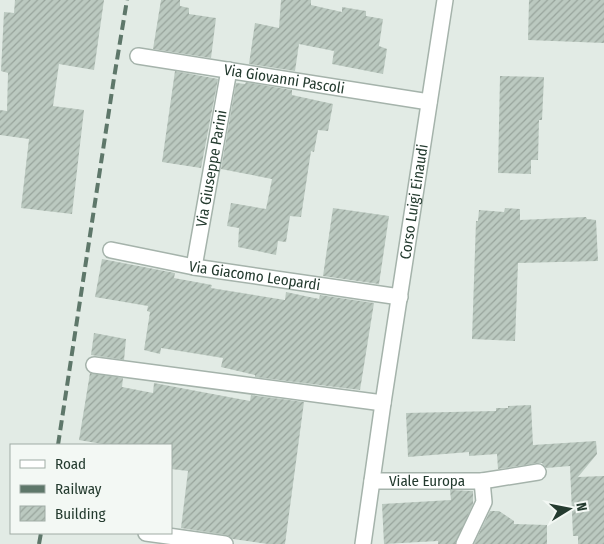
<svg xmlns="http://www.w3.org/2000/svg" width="604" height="544" font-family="'Fira Sans Condensed',sans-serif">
<defs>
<pattern id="building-hatch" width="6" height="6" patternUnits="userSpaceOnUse" patternTransform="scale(1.25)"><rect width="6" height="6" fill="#bbc9c0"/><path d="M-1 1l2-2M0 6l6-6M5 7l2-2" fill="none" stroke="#98a49c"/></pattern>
</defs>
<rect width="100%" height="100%" fill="#e2ebe5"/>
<path fill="url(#building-hatch)" d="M15,0H104L94,70L59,64L53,106L84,110L72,214L21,208L29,139L0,135V110L7,111L8,73L1,71L4,12L14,13Z
M161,0H180V6L189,8V14L216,18L211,58L153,49Z
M281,0H311V5L342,12V7L366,11V16L383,19L379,46L387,49L383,74L332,64L334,51L299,44L295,71L249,64L255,23L279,28Z
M529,0H604V43L528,40Z
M175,71L218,79L201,168L162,162Z
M500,76L544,77L542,120H539L538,160H531V174L498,173Z
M246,82L292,90V95L333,104L328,131L318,130L314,152L311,151L301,217L290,216L286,242L278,241L276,255L238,247L239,228L227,226L231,203L266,209L272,179L221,169L236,83L245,84Z
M333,208L389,216L379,284L323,276Z
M505,208L520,209V220L586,217L587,219L596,220L598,261L518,263L515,341L472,339L476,221H478L479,210L504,212Z
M102,259L175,273L174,278L212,285L211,288L285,300L286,292L319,299L320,295L374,303L360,390L255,377V375L221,367L223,358L161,348L160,354L144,350L150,312L147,311L148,306L95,297Z
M94,333L126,339L124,360L91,355Z
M90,373L123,378L122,387L153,393L154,383L250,401L251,395L304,402L285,544H268L233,539L226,535L181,528L188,471L171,469V445H108L79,440Z
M531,405L533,445L596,441L597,454L578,477L604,476V544H578V536H573L570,466L546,468L542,463H537L498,469L497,454L469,456V452L408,457L406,413L496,411V408H508V406Z
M450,490L473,491V504L455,544H438V541L384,544L382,504L451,500Z
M490,511H499L514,521V524L547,525V544H474Z"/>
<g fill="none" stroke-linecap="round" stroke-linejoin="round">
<defs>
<g id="minor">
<path id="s1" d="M138,56L429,102"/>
<path id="s2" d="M111,250L194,267L400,297"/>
<path id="s3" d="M194,267L229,70"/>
<path d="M94,365L383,403"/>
<path id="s4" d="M372,481H482L538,472"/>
<path d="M146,533L225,544"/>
<path id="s5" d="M363,544L383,403L445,0"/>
<path d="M464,544L484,502L482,481"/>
</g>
</defs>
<use href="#minor" stroke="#a5b3ab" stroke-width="18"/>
<use href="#minor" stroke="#fff" stroke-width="15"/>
<path stroke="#5e776a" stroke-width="4" stroke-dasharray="10 5" stroke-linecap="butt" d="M58,445L114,78L127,0
M39,544L41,533"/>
</g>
<g text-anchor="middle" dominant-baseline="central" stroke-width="4" stroke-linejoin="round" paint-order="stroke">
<g font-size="15" fill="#243b2f" stroke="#f3f8f4">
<text stroke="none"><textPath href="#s1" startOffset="148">Via Giovanni Pascoli</textPath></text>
<text stroke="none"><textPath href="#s3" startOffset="100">Via Giuseppe Parini</textPath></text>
<text stroke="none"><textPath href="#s5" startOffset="346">Corso Luigi Einaudi</textPath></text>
<text stroke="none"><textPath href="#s2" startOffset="146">Via Giacomo Leopardi</textPath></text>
<text stroke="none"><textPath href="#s4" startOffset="55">Viale Europa</textPath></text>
</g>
</g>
<rect x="10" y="444" width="162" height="90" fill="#f3f8f4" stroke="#a0aca5"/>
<rect x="20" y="460" width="25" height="8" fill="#ffffff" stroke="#a0aca5"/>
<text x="55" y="469" font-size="15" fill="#243b2f">Road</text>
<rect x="20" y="485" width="25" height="8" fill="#5e776a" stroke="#a0aca5"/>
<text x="55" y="494" font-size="15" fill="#243b2f">Railway</text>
<rect x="20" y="506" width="25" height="15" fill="url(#building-hatch)" stroke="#a0aca5"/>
<text x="55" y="519" font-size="15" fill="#243b2f">Building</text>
<g transform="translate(569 509) rotate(80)" stroke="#f3f8f4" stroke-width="4" paint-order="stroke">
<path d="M0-4L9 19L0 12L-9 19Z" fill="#243b2f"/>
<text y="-8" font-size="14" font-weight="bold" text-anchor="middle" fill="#243b2f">N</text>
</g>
</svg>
